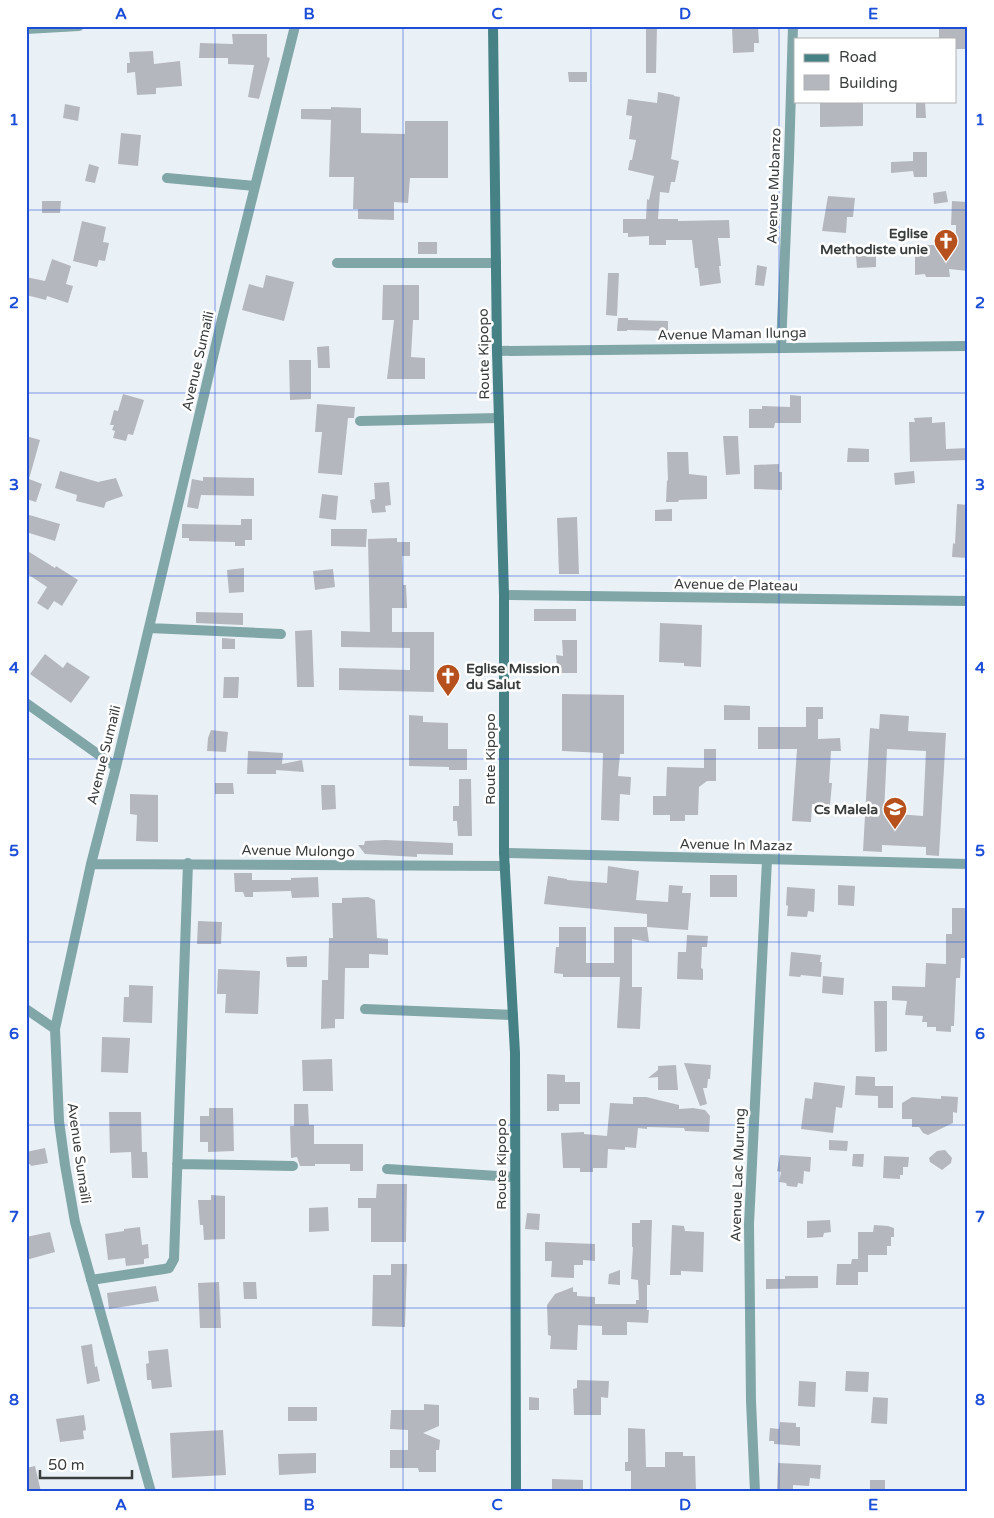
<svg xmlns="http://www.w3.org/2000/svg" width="994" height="1518" font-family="'Varela Round',sans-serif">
<rect width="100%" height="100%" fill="#eaf1f6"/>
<path fill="#b5b7be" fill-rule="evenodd" d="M646,26H657L656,73H646Z
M732,26H758L759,43H754V52L733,53Z
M939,26H968V49H955V39H939Z
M232,34H267V57L270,58L259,99L248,97L254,65L228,64V58H199L200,43L233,44Z
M153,51L154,64L180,61L182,86L156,88V94L137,95L135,72L127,73V63H130L129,52Z
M568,72H587V82H569Z
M658,92L674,95V96L680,97L671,159L679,161L675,182H671L669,193L660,192L658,219H678V221L729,220L730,238H718L721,266H719L721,283L700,286L698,268H695L692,240H666V245H649V236L628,237V233H623V219H646L647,199L649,200L654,176L628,170L630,160H632L636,140L629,139L632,116L626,115L628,99L657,103Z
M820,101H863V126L820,127Z
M916,101H925L926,118H916Z
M65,104L80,107L78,121L63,118Z
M331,107L361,108V133L405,134V121H448V178H410L408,203L394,202V220L358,219V209H353L354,177H329L331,120L301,119V109H331Z
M121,133L141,135L138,166L118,164Z
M913,152H927V177H914L913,171L891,173V162L913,161Z
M89,164L99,167L95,183L85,181Z
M946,191L948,202L934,204L933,193Z
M828,196L855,198L853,217H847L846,233L822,231Z
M42,201H61L60,213H42Z
M952,201L968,202V271L949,269L950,277H926L925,274L915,275V245H956V225H951Z
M82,221L106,227L103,242L109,243L105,261L99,260L97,267L73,261Z
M418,242H437V254H418Z
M856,256H876V267L857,268Z
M52,259L71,266L66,284L73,286L68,303L47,296L46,300L26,295V277L45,281Z
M757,265L767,267L764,286L755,285Z
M608,273H619L617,316L606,315Z
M266,275L294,282L284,321L242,310L249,284L263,288Z
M383,285H419V320H413L411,357L425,358V379H387L394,320H382Z
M618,318H628V320L668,321V331L627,330V331H617Z
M329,346L330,368H318L317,347Z
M289,360H311V399L290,400Z
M123,394L144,400L133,435L128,434L126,441L113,438L115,431L112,430L114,425H110L114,410L118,411Z
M790,395L801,396V423H775L774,428H749V409H762V406L790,407Z
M317,404L355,407L354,418H348L342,475L318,473L322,432H315Z
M932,417V423L945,422L946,449L968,448V460L910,462L909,422H915L914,418Z
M26,436L40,440L29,479L42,484L36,502L26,499Z
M723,436H738L740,474L726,475Z
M848,448L869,449V462H847Z
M667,452H688L689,474L707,476V499L679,500L678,502H666L667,480L668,481Z
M779,464V472H782V490L754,489V465Z
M60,471L98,482L116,478L123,496L106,502L104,508L76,501L77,495L55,488Z
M914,471L915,483L895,485L894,473Z
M203,477L254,478V496L201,495L198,509L187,507L192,479L203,481Z
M389,482L391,505L385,506L386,512L372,513L370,500L375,499L374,483Z
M322,494L338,496L336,520L319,518Z
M957,504L968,505V558L952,557L953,543L955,544Z
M672,509V521H655V510Z
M26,514L60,524L55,541L26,532Z
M577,517L579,574H559L557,518Z
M241,519H252V540H245V546H235V542L189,541V538H182V524L241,525Z
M331,529H367L366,547L331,546Z
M397,538V542H410V556H402L403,585H406L407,608H392V632H434V692L339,690V668L410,670V648L341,647V631L370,632L368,539Z
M26,550L55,568L56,566L78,580L62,606L54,601L48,610L37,603L47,587L26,573Z
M244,568V592L229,593L227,570Z
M333,569L335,587L315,590L313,571Z
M534,609H576V621H534Z
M196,612L243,613V625L196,623Z
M660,623L702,625L701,667L684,666V663L659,662Z
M312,630L314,687H297L295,631Z
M222,638L235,639V649H222Z
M562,640H577V673H561V665L557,666L556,655L563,656Z
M45,654L63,668L67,662L90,677L71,703L30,674Z
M224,677H239L238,698H223Z
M562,694L624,695V754H620L618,776L631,777L630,795L620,794L619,821L601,820L603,753L562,751Z
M724,705L750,706V720H724Z
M806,707H823V719H818V739L840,738L841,751H831L829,783H832L830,805L812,804L811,822L792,821L797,749H758V727H806Z
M880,714L909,716L908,731L946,733L939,856L926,855V847L882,845V852L863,851L870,728L879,729ZM887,749L926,751L923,816L884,813Z
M409,715L423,716V722L448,723V749H467V770H449V767L409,766Z
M211,730L228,732L226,752L207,751L208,738Z
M704,749H716V781H707L699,787L698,815H685V821H670V815H653V796H666L667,767L704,768Z
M248,751L283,753L282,764L302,760L304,772L276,770V774H247Z
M459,779H471L472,836H458L457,821H453V806H459Z
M215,783H233L234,794H215Z
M321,785H335L336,809L322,810Z
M130,794L158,795V842L136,841L137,815L130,814Z
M385,840L453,843V855L417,854V857L365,854L358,845H364L365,841Z
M608,866L639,871L636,900L668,902L669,885L683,886L682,893H691L688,930L647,927L649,942L632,939V987H642L640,1029L617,1028L620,977H563V974L554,973L556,947H559V927H586V963H614V927H647V914L563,906L544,904L548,876L567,879V880L607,883Z
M234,873H252V880H291V878L318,877L319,897L292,898L291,891L253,892V897H245L243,892H235Z
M710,875H737V897H710Z
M838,885L855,886L854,906L838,905Z
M787,887L815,889L814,912L808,911L807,917L787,916L788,906L786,905Z
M368,897L375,900L377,938L388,939V955L369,954V968H345L344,1019H335V1028L321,1029L322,980H328L329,938H333L332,903H342V898Z
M952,908H968V958H961L960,978H956L954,1026H951V1032L936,1031V1027H927V1022H922L923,1016L905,1015L907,1001L892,1000V986L925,987L926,963L946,964V934H952Z
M198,921L222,922L221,944H197Z
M687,935L708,936L707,947H702L701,968L703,969V980L677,979L678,952H686Z
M791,952L821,955L820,962H822L821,977L801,975L800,977L789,976Z
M307,956V967H287L286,957Z
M218,969L260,971L258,1014L225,1013L226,994H217Z
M823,976L844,978L843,995L822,993Z
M129,985L153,986L152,1023L123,1022L124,997H129Z
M874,1001H887V1051L875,1052Z
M102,1037L130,1038L128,1073L101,1072Z
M332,1059L333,1091H303L302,1060Z
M684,1063L711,1065L710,1079H708L707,1088H703L707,1104L700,1106Z
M676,1065L678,1090H658V1077L648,1078L658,1070V1066Z
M547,1074L565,1075V1082H580V1104H559V1111H547Z
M856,1076L875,1077V1086H893V1108H878V1096L855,1095Z
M814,1082L845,1086L842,1108L836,1107L833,1133L801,1129L805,1098L812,1099Z
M941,1096L958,1097L957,1113L953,1112V1123L928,1135L923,1133L919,1127H912V1119H902V1103L912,1097L941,1099Z
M633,1097H646L679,1105V1109L693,1108L705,1110L710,1116L709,1132L685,1131L684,1128L647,1127V1129L638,1128L636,1148L625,1147V1150L608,1149L607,1168H593V1172H580V1168H563L561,1133L584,1132V1134L607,1136L610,1103L633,1104Z
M294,1104H308L309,1125H314V1144H363V1171H350V1164H315V1166H300L297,1157L291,1158L290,1126H294Z
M209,1108H233L234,1151L208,1152V1142H200V1116H209Z
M109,1112H141L142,1152H147L148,1178H132L131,1152L110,1153Z
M829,1140L848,1141L847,1151L829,1150Z
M45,1148L48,1163L31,1166L30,1164L26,1165V1152Z
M945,1150L952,1158L951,1163L942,1170L930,1162L929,1158L937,1151Z
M853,1154H864L863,1167L852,1166Z
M780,1155L811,1157L810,1172L804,1171L803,1184L798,1183L797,1187L787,1186L786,1183L779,1182L781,1172L777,1171Z
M884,1156L909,1157L908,1167H903V1175H900V1179L883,1178Z
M377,1184H407L406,1242H371V1208H358V1198H376Z
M211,1195L225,1196V1239L204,1240L203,1225H200L198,1200H211Z
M328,1207L329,1231L309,1232V1208Z
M527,1213L540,1214L539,1230L525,1229Z
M640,1220H652L650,1285H647V1310H649L648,1323L627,1322V1335H602V1326L578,1325L577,1350L550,1349L551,1336L548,1335L547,1305L555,1294L573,1287V1292H577V1296L595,1297V1304H636V1300H639L638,1280L631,1279L633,1247H632V1223H640Z
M830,1220L831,1232L824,1233L823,1237L807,1238V1221Z
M672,1225L684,1226L685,1231L704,1232L703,1272L681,1271V1275H670Z
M874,1225L888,1226L894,1228V1237H891V1246H887V1255H868V1272H858V1285H836L837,1264H851L852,1259H858V1232H873Z
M140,1227L142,1245L148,1244L149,1258L144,1259V1264L126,1266L125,1258L108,1260L105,1234L124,1231V1229Z
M50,1232L55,1252L26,1260V1237Z
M545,1242L595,1244V1261L583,1260V1265H574V1278L551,1277L552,1261H545Z
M391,1264H407L405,1327L372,1326L373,1275H391Z
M620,1270V1285L608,1284L609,1274Z
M785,1276H818V1288L766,1289V1279H785Z
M219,1282L221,1328H200L198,1283Z
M243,1282H256L257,1299H244Z
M156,1286L159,1301L109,1309L107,1293Z
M92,1344L95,1367L97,1366L100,1381L87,1384L81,1346Z
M168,1349L172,1387L152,1389L151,1380H147L146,1364L149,1363L148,1351Z
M846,1371L869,1372L868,1392L845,1391Z
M577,1380L609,1381L608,1398L601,1397V1415H574L573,1389L577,1388Z
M799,1381L816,1382L815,1407L798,1406Z
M529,1397L539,1398V1410H529Z
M873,1397L888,1398L887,1424L871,1423Z
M424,1404L439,1405V1426L423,1433L440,1440L439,1450H436V1472H419L418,1468H390V1450H408V1430L390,1429L391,1410H424Z
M288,1407H317V1421H288Z
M84,1415L86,1430L83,1431L84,1439L60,1442L56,1419Z
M780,1422L796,1423V1427H800V1446L774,1444V1441H769L770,1428L779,1429Z
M628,1428L645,1429L646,1467H665V1452H683V1456H695L696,1492H631V1471H625V1462H628Z
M223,1430L226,1475L172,1478L170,1433Z
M316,1453V1473L279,1475L278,1454Z
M778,1463L821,1465L820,1479L810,1478L809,1486L793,1485V1492H777Z
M35,1466L41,1492H29L26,1479V1468Z
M552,1479L583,1480V1492H552Z
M870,1480H885V1492H870Z"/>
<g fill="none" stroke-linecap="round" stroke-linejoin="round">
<path stroke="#80a6a8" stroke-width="10" d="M26,29L79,26
M167,178L255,186
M337,263H496
M781,347L789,158L793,26
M497,351L968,346
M360,421L499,418
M504,595L968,601
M149,628L281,634
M26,703L116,767
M504,853L968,864
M91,864L505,866
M26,1009L55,1029
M365,1009L513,1015
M177,1164L293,1166
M387,1169L514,1177
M91,1280L164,1269L169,1268L174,1259L188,863
M151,1492L75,1222L65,1165L59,1121L55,1029L91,864L116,767L222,319L295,26
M755,1492L751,1401L749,1224L767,860"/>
<path stroke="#458185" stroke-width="10" d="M493,26L497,351L504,595V853L515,1053L516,1492"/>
</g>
<path fill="none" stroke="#1d4ed8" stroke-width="1" stroke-opacity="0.55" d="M215,26V1492M403,26V1492M591,26V1492M779,26V1492M26,210H968M26,393H968M26,576H968M26,759H968M26,942H968M26,1125H968M26,1308H968"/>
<defs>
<symbol id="church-pin" viewBox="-11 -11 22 30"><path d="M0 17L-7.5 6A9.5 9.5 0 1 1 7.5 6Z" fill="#b6511e" stroke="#fff"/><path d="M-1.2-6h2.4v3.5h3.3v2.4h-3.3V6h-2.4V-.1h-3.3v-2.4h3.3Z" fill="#fff"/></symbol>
<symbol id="school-pin" viewBox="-11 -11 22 30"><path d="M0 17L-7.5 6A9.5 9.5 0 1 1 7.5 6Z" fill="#b6511e" stroke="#fff"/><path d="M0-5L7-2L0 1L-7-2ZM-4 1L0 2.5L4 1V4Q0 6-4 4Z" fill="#fff"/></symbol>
</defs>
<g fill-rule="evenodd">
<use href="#church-pin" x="932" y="227" width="28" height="38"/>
<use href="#church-pin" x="434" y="662" width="28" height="38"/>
<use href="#school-pin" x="881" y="795" width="28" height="38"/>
</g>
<g text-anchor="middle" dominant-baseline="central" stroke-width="5" stroke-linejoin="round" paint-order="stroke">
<g font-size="14" fill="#3a3d3e" stroke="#fff">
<text transform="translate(774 186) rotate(-88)">Avenue Mubanzo</text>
<text transform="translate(732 334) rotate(-1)">Avenue Maman Ilunga</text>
<text transform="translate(484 354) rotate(-91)">Route Kipopo</text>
<text transform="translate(198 361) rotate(-77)">Avenue Sumaïli</text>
<text transform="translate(736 585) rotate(1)">Avenue de Plateau</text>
<text transform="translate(104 755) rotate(-76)">Avenue Sumaïli</text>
<text transform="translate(490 759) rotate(-90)">Route Kipopo</text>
<text transform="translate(736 845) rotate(1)">Avenue In Mazaz</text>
<text transform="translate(298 851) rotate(1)">Avenue Mulongo</text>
<text transform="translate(79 1153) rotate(82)">Avenue Sumaïli</text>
<text transform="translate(501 1164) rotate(-90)">Route Kipopo</text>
<text transform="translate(738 1175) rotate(-88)">Avenue Lac Murung</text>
</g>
<g font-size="14" font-weight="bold" fill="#3a3d3e" stroke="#fff" text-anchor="end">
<text x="928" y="233">Eglise<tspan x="928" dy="16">Methodiste unie</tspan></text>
<text x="466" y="668" text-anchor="start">Eglise Mission<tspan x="466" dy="16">du Salut</tspan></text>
<text x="878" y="809">Cs Malela</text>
</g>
</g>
<rect width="994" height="1518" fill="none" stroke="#ffffff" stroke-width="55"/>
<rect x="794" y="38" width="162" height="65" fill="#ffffff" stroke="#b0b1b2"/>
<rect x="804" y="54" width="25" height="8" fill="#458185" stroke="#b0b1b2"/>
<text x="839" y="62" font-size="15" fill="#3a3d3e">Road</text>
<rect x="804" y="75" width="25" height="15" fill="#b5b7be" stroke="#b0b1b2"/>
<text x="839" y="88" font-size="15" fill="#3a3d3e">Building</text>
<path d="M40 1470v8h92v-8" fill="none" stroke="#3a3d3e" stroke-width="2.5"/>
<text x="48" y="1470" font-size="15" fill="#3a3d3e" stroke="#ffffff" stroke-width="4" paint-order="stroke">50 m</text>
<rect x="28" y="28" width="938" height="1462" fill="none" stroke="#1d4ed8" stroke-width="2"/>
<g font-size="16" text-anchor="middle" font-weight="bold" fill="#1d4ed8">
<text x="121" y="19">A</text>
<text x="309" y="19">B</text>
<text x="497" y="19">C</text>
<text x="685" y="19">D</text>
<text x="873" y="19">E</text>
<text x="14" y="125">1</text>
<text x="980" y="125">1</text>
<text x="14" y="308">2</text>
<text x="980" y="308">2</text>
<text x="14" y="490">3</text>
<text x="980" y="490">3</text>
<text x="14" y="673">4</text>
<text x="980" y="673">4</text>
<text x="14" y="856">5</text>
<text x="980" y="856">5</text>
<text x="14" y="1039">6</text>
<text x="980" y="1039">6</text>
<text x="14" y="1222">7</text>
<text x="980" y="1222">7</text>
<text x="14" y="1405">8</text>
<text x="980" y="1405">8</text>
<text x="121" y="1510">A</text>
<text x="309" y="1510">B</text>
<text x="497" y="1510">C</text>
<text x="685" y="1510">D</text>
<text x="873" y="1510">E</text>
</g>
</svg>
